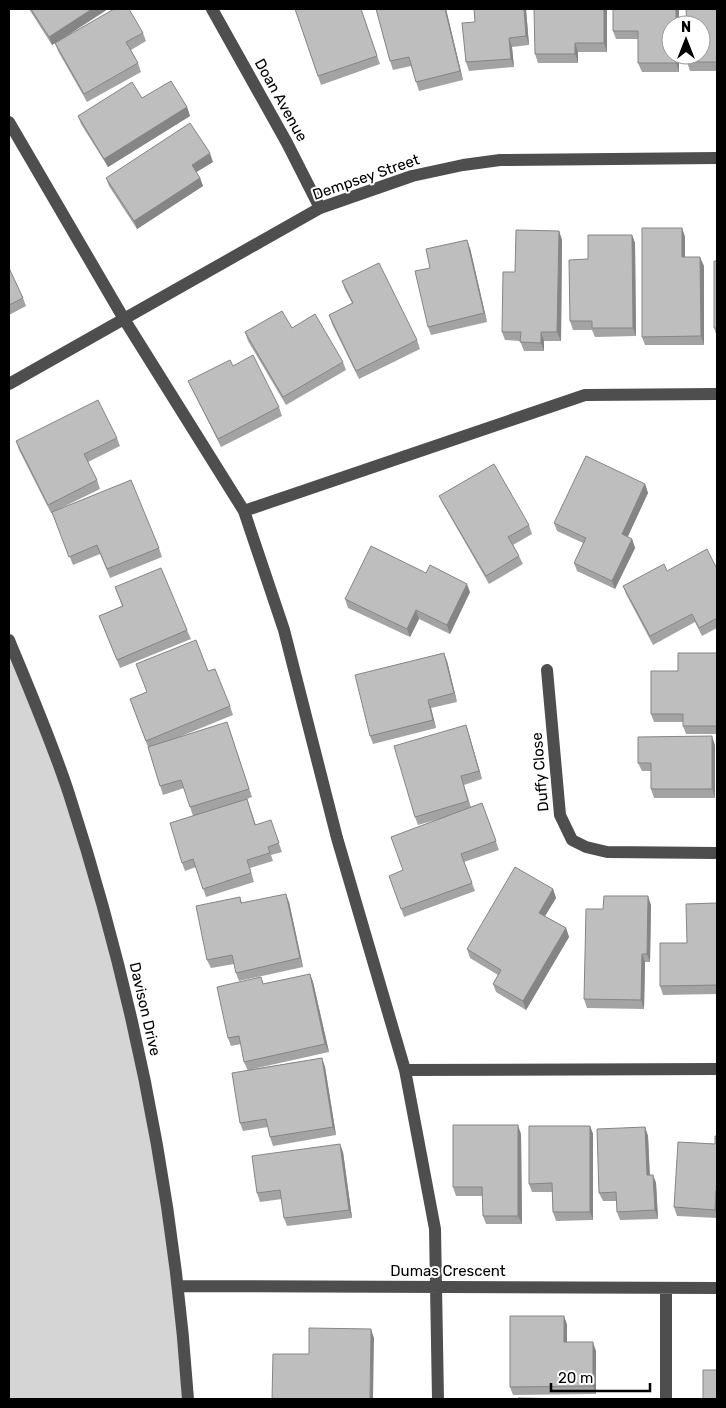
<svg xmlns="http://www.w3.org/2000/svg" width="726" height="1408" font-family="Rubik,sans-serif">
<rect width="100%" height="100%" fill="#fff"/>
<path fill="#d5d5d5" d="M9,640L69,793L144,1076L188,1399H9Z"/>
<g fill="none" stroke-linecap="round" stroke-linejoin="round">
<path stroke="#4e4e4e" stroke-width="12" d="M212,9L287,143L320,208
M9,122L124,319L244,511L284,630L337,838L405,1070L435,1229L438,1399
M9,384L320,208L412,176L463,165L500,160L717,158
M244,511L585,395L717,394
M9,640C30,691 52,742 69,794C133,991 174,1193 188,1399
M547,670L560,815L572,840L586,847L607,852L717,853
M405,1070L717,1069
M178,1286L717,1288
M666,1399V1288"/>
</g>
<path fill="#a3a3a3" d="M29,9H108L64,38L143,33L146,41L131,50L138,63L141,72L87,102L58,51L55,43L52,45Z
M295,9H361L380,64L321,85Z
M376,9H446L463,80L419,91L411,66L393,70L390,61Z
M474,9H526L529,45L512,47L514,67L469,71L466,62L475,22Z
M607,9V52H578V63H538L535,54Z
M613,9H679V72H642L638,63V39H616L613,31Z
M717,9V71H690L687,62Z
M142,98L187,107L190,116L108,167L81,124L78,116Z
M213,162L196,172L200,178L203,186L137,229L109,186L106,178Z
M682,228L685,237V257L704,266V345H645L642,337Z
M559,231L562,240L561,341H544V351H524L520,341L505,340L502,332L515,272Z
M632,235L635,243L636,336L595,337L592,330H573L570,321L588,259Z
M470,248L487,322L431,335L428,327L430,268Z
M717,261V337L714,328Z
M9,268L23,298L26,306L9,315Z
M342,281L417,340L420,349L359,379L332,324L329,315L352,303L345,290Z
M292,328L343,362L346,370L286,405L248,341L245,332Z
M188,381L279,407L282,416L221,447Z
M117,438L120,446L88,462L97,480L100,489L57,510L159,548L162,557L110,578L100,554L73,565L52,513H51L19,450L16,441Z
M645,484L648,493L627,537L632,539L635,548L615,589L577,571L574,563L583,543L557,531L554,523Z
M439,496L529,525L532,534L513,545L519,556L523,564L489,584L443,504Z
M717,569V628L702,636L695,622L653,645L626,594L623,586L667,571Z
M426,573L470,592L450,634L419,619L410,637L348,608L345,599Z
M115,587L187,630L191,639L120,668L99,616L122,606Z
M717,653V734H686L683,726V722H654L651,714L678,671Z
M447,661L457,702L431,708L436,728L373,744L370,736Z
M208,671L230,706L233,715L174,739L230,731L252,797L247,799L256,825L274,829L282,852L271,855L273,861L250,868L254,882L206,897L196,867L185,871L182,863L193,816L184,788L163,795L148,747L130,699L146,692Z
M466,725L482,779L464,785L471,807L482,803L499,850L464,862L475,891L404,917L389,876L403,870L439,819L418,825L415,817Z
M715,745V798H654L651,789V771H642L638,763Z
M553,889L556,898L545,916L566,928L569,937L526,1010L496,992L493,984L498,975L470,958L467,949Z
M240,897L242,903L289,902L303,967L239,981L236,973L234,964L211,968L207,960Z
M717,903V994L663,995L660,986Z
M651,905L650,962H645L644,1009L587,1008L584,999L603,909Z
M310,974L313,982L329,1052L248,1070L322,1058L325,1067L336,1135L273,1146L270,1137L268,1127L243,1131L240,1123L248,1071L244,1062L241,1044L231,1046L228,1038L263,984Z
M590,1126L593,1134V1220L556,1221L553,1212L552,1192H532L529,1184Z
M645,1127L648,1136L650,1175H653L656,1183L658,1219L620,1220L617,1212V1201H603L599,1193Z
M521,1134L522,1224H486L483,1216V1196H456L453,1187Z
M717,1136V1218L677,1216L674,1207L715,1144Z
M343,1152L352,1218L287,1226L284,1218L282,1199L260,1202L257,1193Z
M564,1316L567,1325V1342L596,1351V1394L513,1395L510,1387Z"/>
<path fill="#858585" d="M92,9H108L52,45L49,37Z
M445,9H446L463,80L460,71Z
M524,9H526L529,45L526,36Z
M604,9H607V52L604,43Z
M676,9H679V25H676Z
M509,38L512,47L514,67L511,59Z
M575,43L578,52V63L575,54Z
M676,55H679V72L676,63Z
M187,107L190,116L108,167L104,159Z
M210,153L213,162L195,173L192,165Z
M200,178L203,186L137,229L134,221Z
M682,228L685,237V266L682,257Z
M559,231L562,240L561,341L557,332Z
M632,235L635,243L636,336L633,328Z
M467,240L470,248L487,322L484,313Z
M700,257L704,266V345L701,336Z
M541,332L544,341V351L541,343Z
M645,484L648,493L625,543L622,534Z
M632,539L635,548L615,589L612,581Z
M467,584L470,592L450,634L447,625Z
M416,610L419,619L410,637L407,629Z
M444,653L447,661L457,702L454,693Z
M428,700L431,708L436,728L433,720Z
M466,725L469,734L482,779L479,771Z
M712,736L715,745V798L712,789Z
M553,889L556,898L542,921L539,913Z
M286,894L289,902L303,967L300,958Z
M648,896L651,905L650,962L647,954Z
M566,928L569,937L526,1010L523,1001Z
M642,954L645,962L644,1009L641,1000Z
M310,974L313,982L329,1052L325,1044Z
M322,1058L325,1067L336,1135L333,1127Z
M518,1125L521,1134L522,1224L518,1216Z
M590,1126L593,1134V1220L590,1212Z
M645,1127L648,1136L650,1184L647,1175Z
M340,1144L343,1152L352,1218L349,1210Z
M653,1175L656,1183L658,1219L655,1210Z
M716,1190L717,1194V1216L715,1210Z
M564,1316L567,1325V1351L564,1342Z
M371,1329L374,1338L373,1399H370Z
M593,1342L596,1351V1394L593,1386Z"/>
<path fill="#bebebe" stroke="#858585" d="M31,9H92L49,37Z
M114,9H129L143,33L126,42L138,63L84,94L55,43Z
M295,9H361L377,56L318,76Z
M376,9H445L460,71L416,82L409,57L390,61Z
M474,9H524L526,36L509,38L511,59L466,62L462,23L475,22Z
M534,9H604V43H575V54H535Z
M613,9H676V25H671V55H676V63H638V31H613Z
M686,9H717V62H687V55H701V25H687Z
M171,81L187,107L104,159L78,116L132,82L142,98Z
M190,123L210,153L192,165L200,178L134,221L106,178Z
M642,228H682V257H700L701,336L642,337Z
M516,230L559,231L557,332H541V343L520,342L521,332H502L503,272H515Z
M588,235H632L633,328H592V321H570L569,260L588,259Z
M467,240L484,313L428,327L415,271L430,268L426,249Z
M714,261H717V328H714Z
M379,263L417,340L356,371L329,315L353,303L342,281Z
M9,268L23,298L9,305Z
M282,311L292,328L315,314L343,362L283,397L245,332Z
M253,355L279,407L218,439L188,381L230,360L233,366Z
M98,400L117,438L84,454L97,480L48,505L16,441Z
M586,456L645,484L622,534L632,539L612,581L574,563L586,538L554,523Z
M494,464L529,525L508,537L519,556L486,576L439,496Z
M131,480L159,548L107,569L97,545L69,557L52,512Z
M371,546L426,573L430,565L467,584L447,625L416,610L407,629L345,599Z
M707,549L717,569V618L699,628L692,614L650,636L623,586L664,564L667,571Z
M161,568L187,630L117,660L99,616L123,606L115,587Z
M196,640L208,671L215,669L230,706L146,741L130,699L147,692L136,664Z
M444,653L454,693L428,700L433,720L370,736L355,675Z
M678,653H717V726H683V714H651V671H678Z
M227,722L249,789L190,807L181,780L160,786L148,747Z
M466,725L479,771L461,776L468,801L415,817L394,746Z
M712,736V789H651V763H638V737Z
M247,799L255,825L271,820L279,843L268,847L270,853L247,860L251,873L203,889L193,859L182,863L170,823Z
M482,803L496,841L461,854L472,883L401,909L389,876L403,870L391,837Z
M515,867L553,889L539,913L566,928L523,1001L493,984L501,970L467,949Z
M286,894L300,958L236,973L232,955L207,960L196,906L240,897L241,903Z
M604,896H648L647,954H642L641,1000L584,999L586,909H603Z
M717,903V985L660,986V943H687L686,904Z
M310,974L325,1044L244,1062L239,1036L228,1038L217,987L261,977L263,984Z
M322,1058L333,1127L270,1137L266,1119L240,1123L232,1073Z
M453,1125H518V1216H483L482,1187H453Z
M529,1126H590V1212H553L552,1183L529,1184Z
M645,1127L647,1175H653L655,1210L617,1212L616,1192L599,1193L597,1129Z
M715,1136H717V1190H716L715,1210L674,1207L678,1142L715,1144Z
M340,1144L349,1210L284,1218L280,1190L257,1193L252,1156Z
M510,1316H564V1342H593V1386L510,1387Z
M309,1328L371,1329L370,1399H272L273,1354H309Z
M703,1370H717V1399H703Z
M518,1398L574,1399H518Z"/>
<g text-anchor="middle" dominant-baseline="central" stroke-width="4" stroke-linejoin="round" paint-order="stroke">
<g font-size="15" fill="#000" stroke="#fff">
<text transform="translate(281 100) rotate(61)">Doan Avenue</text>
<text transform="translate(366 177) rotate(-19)">Dempsey Street</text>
<text transform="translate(540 772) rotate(-95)">Duffy Close</text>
<text transform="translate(145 1009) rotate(77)">Davison Drive</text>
<text x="448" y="1271">Dumas Crescent</text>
</g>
</g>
<rect width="726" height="1408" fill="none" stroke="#000000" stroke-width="20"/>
<g transform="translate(686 40)"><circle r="24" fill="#ffffff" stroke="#999999"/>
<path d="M0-4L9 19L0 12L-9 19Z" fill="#000000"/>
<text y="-8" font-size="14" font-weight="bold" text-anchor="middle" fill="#000000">N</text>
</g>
<path d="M551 1383v8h99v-8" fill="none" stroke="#000000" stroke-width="2.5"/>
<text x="558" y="1383" font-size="15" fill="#000000" stroke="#ffffff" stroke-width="4" paint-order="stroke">20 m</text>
</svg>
